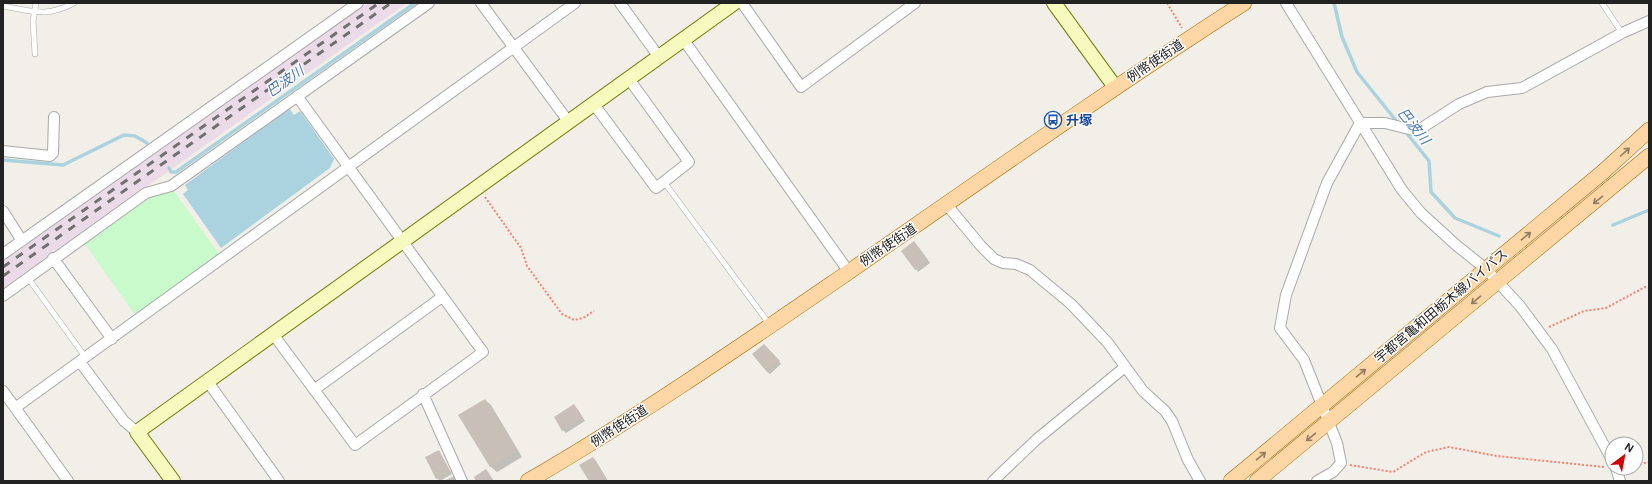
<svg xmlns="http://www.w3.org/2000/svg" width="1652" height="484" font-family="'DM Sans','Noto Sans JP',sans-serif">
<rect width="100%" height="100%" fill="#f2efe9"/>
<path fill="#ebdbe8" d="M368,3H407L3,288V261Z"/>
<path fill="#c8facc" d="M173,190L219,254L135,315L85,244L147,199Z"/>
<path fill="#aad3df" d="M289,108L294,115L300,111L334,159L330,168L221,248L183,194L188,190L185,185Z"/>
<path fill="#0003" d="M917,245L930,263L918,272L916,269Z
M767,348L781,364L770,374L767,372Z
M485,400L491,405L522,457L497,472L491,467L460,415Z
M577,408L585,421L566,433L563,430Z
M439,451L452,474L440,481L437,478Z
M593,458L596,461L608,481H590Z"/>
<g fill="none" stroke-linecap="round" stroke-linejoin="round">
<path stroke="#aad3df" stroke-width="3.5" d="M1334,3L1342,37L1357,72L1398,123
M1405,131L1429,161L1431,192L1455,218L1499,236
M3,160L63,165L124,135L135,136L147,143
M169,168L171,172H176L415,3
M1613,225L1649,210"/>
</g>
<path fill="#c7bfb8" d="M914,241L928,260L915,270L901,251Z
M764,344L780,361L767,372L752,354Z
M485,399L517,451L490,467L458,415Z
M574,404L583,418L562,431L554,417Z
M439,450L450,472L436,479L425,457Z
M593,457L608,481H589L579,465Z
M486,469L494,481H476L474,477Z
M454,476L456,481H444Z"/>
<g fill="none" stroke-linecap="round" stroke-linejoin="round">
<defs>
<path id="lane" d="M1602,3L1622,33
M3,6C33,11 45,18 74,3
M35,54L33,21L36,3
M664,182L770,325
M28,278L86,358"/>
<path id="street" d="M481,3L568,121
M620,3L659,57
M742,3L801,87L915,3
M1286,3L1402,190L1421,213L1456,245L1486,269L1520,306L1552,349L1612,460
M683,39L849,272
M593,103L656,188L689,162L629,79
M1360,123H1385L1417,131L1459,104L1487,92L1522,88L1622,33L1649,21
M3,151L50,156L53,153L54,117
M947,205L981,246L994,259L1003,263L1016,264L1030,270L1071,304L1092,326L1108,343L1143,391L1165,411L1172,421L1188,460L1200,481
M3,211L22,241
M3,254L358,3
M53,258L112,339
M3,296L146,193L171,186L429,3
M273,334L355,445L483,352L297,96
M80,362L124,421L137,432
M208,382L279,481
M314,390L442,297
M3,391L68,481
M423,394L462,481
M15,408L575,3
M1616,468L1620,481
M993,481L1037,439L1125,367
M1317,481L1333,472L1341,463L1337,443L1304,360L1280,328L1286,295L1327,183L1360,123"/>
<path id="secondary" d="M1054,3L1115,87
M173,481L137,432L734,3"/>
<path id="primary" d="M528,481C635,419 738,348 840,278C974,185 1107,91 1244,3
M1231,481L1603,172L1649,130
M1257,481L1649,156"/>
</defs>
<use href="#lane" stroke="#a9a9a9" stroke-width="6"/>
<use href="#street" stroke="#a9a9a9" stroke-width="12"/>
<use href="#secondary" stroke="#707d05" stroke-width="16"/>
<use href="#primary" stroke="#a06b00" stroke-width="16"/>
<path stroke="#fa8072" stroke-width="2" stroke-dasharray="2 2" stroke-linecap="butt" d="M1167,3L1182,28
M485,197L521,248L527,266L562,314L574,320L583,318L594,311
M1549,327L1584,311L1606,308L1645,287L1649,288
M1350,465L1393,472L1426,452L1449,447L1497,456L1604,467
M1636,465L1649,462"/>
<use href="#lane" stroke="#fff" stroke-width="5"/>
<use href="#street" stroke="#fff" stroke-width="10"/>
<use href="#secondary" stroke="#f7fabf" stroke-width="14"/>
<use href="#primary" stroke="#fcd6a4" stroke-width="15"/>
<path stroke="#707070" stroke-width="3" stroke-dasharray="8 8" stroke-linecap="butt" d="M3,267L379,3
M3,276L391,3"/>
</g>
<defs><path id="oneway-shaft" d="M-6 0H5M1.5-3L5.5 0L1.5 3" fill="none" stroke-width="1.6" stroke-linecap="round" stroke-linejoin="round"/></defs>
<g stroke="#8f7c63">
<use href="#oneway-shaft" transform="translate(1625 152) rotate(-42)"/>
<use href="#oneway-shaft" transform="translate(1598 200) rotate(141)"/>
<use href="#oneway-shaft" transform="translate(1526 236) rotate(-40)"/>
<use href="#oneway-shaft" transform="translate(1476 300) rotate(140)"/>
<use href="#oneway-shaft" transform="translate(1361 373) rotate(-40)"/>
<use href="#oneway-shaft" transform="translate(1311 437) rotate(141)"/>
<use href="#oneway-shaft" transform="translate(1261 456) rotate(-40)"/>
</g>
<defs>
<symbol id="bus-ring" viewBox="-11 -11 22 22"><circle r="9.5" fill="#fff" stroke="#1a4fb4" stroke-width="1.5"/><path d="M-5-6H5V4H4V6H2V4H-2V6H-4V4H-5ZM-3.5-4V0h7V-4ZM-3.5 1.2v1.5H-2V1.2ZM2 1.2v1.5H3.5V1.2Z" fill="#1a4fb4"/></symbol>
</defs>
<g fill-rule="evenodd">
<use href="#bus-ring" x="1043" y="110" width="20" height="20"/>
</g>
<g text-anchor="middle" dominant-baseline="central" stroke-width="3" stroke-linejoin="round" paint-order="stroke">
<g font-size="13" fill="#222" stroke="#fff">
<text transform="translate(1155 61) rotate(-34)">例幣使街道</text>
<text transform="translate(888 245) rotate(-34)">例幣使街道</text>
<text transform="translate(1441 306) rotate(-40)">宇都宮亀和田栃木線バイパス</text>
<text transform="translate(619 426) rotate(-33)">例幣使街道</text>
</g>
<g font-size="13" font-weight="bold" fill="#164399" stroke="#fff" text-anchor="start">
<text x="1066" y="120">升塚</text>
</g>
<g font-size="14" font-style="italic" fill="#4a7aab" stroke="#fff">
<text transform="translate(285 81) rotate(-35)">巴波川</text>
<text transform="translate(1414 126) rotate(51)">巴波川</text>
</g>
</g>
<rect width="1652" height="484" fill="none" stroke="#222222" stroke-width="8"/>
<g transform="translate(1624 456) rotate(32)"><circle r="19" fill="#ffffff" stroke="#a7a7a7"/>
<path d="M0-3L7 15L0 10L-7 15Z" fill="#d40000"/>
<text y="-6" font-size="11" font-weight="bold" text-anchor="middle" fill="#222222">N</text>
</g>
</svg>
